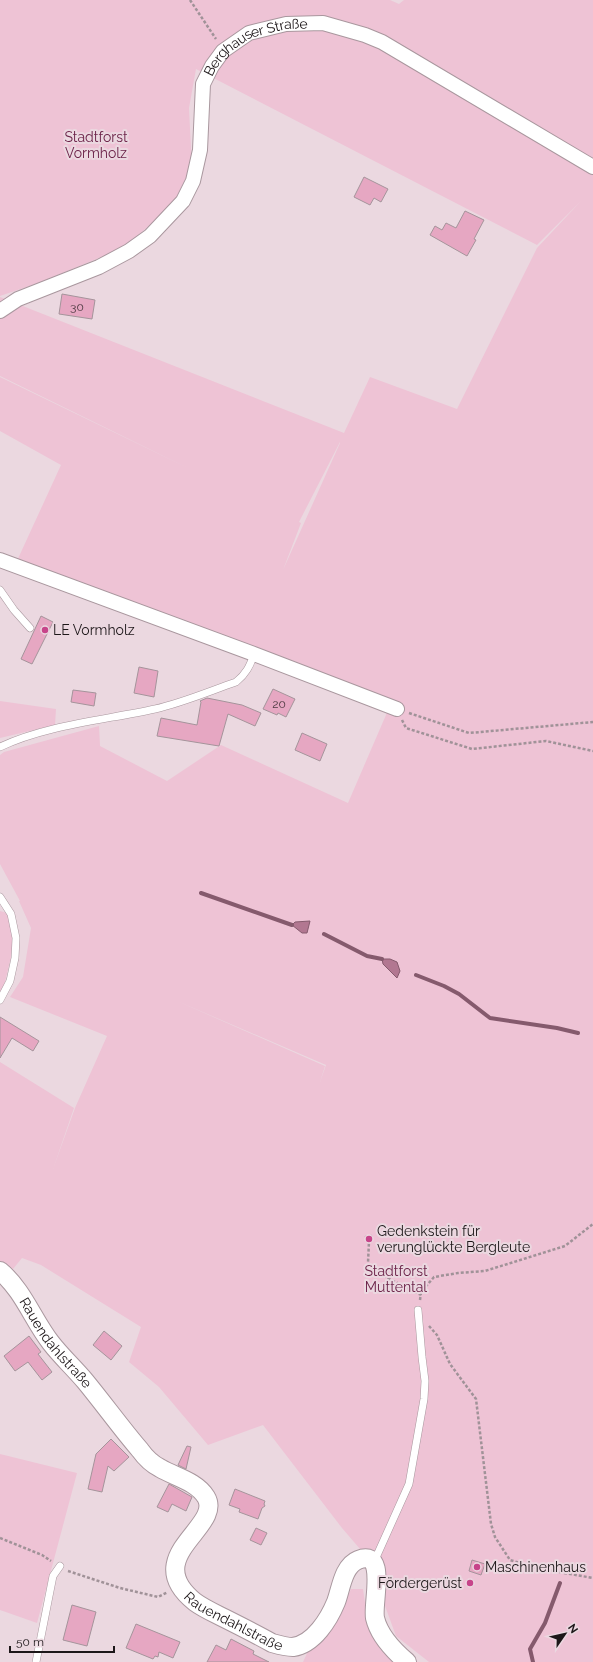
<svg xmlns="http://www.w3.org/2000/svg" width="593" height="1662" font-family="Raleway,sans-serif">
<rect width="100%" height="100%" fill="#ebd8e0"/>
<path fill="#eec3d5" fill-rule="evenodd" d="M0,0H390L399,4L404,0H593V1662H429L396,1636L381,1595L385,1566L379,1556H366L342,1528L263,1425L208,1445L159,1387L129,1362L141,1327L41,1265L22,1258L13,1269L0,1261V1062L74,1108L53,1169L75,1108L107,1036L10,997L23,977L31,928L19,901H20L0,864V755L4,752L99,726L100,746L167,781L221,745L348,803L392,701L299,663L16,563L61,465L0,431V377L190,469L0,376V297L344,433L370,377L457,409L537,248L581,201L537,245L196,69L189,108L192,169L175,203L128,244L116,251L38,283L0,296ZM340,442V443L283,570L301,523L299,522ZM177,1001L326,1065L320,1082L325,1066Z
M0,701L56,709L55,725L0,738Z
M0,911L7,913L17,933L2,994L0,993Z
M0,1454L77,1473L37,1623L0,1610Z
M351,1589H363L366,1610L380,1649L394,1662H303L310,1647L332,1628Z"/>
<path fill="#b27791" stroke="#855a6d" d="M310,921L307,933H302L292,925L295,922Z
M382,959H390L397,962L400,971L397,978L383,964Z"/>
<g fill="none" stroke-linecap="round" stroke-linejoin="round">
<path stroke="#855a6d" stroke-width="4" d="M201,893L292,925
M324,934L367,956L382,959
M416,975L444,986L459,994L490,1018L557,1028L578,1033
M533,1662L530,1649L545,1623L560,1583"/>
</g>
<path fill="#e6a7c2" stroke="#a5949b" d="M364,177L388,189L381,202L374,198L370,205L354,197Z
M465,211L484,220L474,239L476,240L467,256L430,235L435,226L442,230L446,223L456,228Z
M62,294L95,300L92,319L59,314Z
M41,616L53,622L32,664L21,659Z
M139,667L158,671L154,697L134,693Z
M273,689L295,699L286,717L278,713L277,715L263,709Z
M73,690L96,693L94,706L71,702Z
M207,698L242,705L261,713L255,726L228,714L219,746L157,736L161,718L197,725L201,702L200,701Z
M302,733L327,744L320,761L295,750Z
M0,1017L39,1041L33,1051L12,1038L0,1058Z
M104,1331L122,1346L111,1360L93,1345Z
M29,1336L41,1352L38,1354L52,1372L42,1380L28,1362L15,1371L4,1356Z
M111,1439L129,1457L114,1471L108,1466L102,1492L88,1489L96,1454Z
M187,1446L191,1447L186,1469L178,1465Z
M169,1484L192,1497L186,1511L172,1504L168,1512L157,1507Z
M235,1489L265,1501L264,1504L265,1506L262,1508L258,1519L239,1512L240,1509L229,1505Z
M256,1528L267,1533L261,1545L250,1540Z
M472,1560L485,1564L481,1575L469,1571Z
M72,1605L96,1612L87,1646L63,1640Z
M136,1624L180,1642L173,1658L159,1652L158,1657L155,1656L153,1659L126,1648Z
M231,1639L254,1651L253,1654L269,1662H207L216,1645L226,1650Z"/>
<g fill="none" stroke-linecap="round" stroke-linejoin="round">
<defs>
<path id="service" d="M0,590L14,610L30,628
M0,747C46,725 105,720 155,709C182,703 210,691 236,682C246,674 250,666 254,654
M0,897L11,914L16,938L15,958L10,981L0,1000
M374,1562L409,1484L424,1399L425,1381L422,1357L418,1310
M36,1662L53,1576L60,1566"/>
<g id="minor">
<path id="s1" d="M0,311L18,299L99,267L129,251L150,236L183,201L193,181L200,150L203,84L212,66L223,51L249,33L286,24L323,23L365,35L382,42L593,167"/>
<path d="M0,560L254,654L397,709"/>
</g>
<g id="tertiary">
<path id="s2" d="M0,1271C23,1290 33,1320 51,1343C61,1356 74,1368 85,1381C104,1404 121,1428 140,1450C145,1457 152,1464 160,1468C175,1477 196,1481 206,1497C224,1527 138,1556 195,1602C203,1608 214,1613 224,1618C240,1626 256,1634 272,1643C279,1645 286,1647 293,1647C314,1644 329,1619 336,1602C341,1589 343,1566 358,1560C388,1548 372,1603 375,1618C379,1635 394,1651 407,1662"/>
</g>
</defs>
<use href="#service" stroke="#a9979e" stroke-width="8"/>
<use href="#minor" stroke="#a9979e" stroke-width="16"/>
<use href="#tertiary" stroke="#a9979e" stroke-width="20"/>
<path stroke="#a09298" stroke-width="2.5" stroke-dasharray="3 2" stroke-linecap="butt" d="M190,0L216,39
M409,713L469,733L593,722
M402,720L406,728L472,749L546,741L593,751
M369,1241L372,1240L371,1236L366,1237L369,1241L368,1263L372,1270L421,1295
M420,1300L421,1292L434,1277L458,1273L485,1271L565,1246L593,1224
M429,1326L437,1335L450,1364L476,1399L491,1524L495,1537L510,1560L536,1568L593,1578
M0,1538L42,1555L51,1561
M68,1571L120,1588L158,1597L168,1592"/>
<use href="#service" stroke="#fff" stroke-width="7"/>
<use href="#minor" stroke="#fff" stroke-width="14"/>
<use href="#tertiary" stroke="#fff" stroke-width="18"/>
</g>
<g fill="#c7448a" stroke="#ebd8e0" stroke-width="1.5">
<circle cx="45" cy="630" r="4"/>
<circle cx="369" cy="1239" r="4"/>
<circle cx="477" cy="1567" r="4"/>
<circle cx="470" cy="1583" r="4"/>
</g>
<g text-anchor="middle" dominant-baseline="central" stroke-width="4" stroke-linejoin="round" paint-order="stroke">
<g font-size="12" fill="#4f3b43">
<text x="77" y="307">30</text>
<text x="279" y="704">20</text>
</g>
<g font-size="14" fill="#1d1719" stroke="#ebd8e0">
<text stroke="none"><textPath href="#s1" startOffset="407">Berghauser Straße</textPath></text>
<text stroke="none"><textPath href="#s2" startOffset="91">Rauendahlstraße</textPath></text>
<text stroke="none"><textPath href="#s2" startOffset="475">Rauendahlstraße</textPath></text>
</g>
<g font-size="14" fill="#6c2349" stroke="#ebd8e0">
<text x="96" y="137">Stadtforst<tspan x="96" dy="16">Vormholz</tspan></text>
<text x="396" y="1271">Stadtforst<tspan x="396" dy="16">Muttental</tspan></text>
</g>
<g font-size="14" fill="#1d1719" stroke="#ebd8e0" text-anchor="start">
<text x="53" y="630">LE Vormholz</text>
<text x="377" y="1231">Gedenkstein für<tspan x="377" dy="16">verunglückte Bergleute</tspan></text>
<text x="485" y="1567">Maschinenhaus</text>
<text x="462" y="1583" text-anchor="end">Fördergerüst</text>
</g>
</g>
<g transform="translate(565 1634) rotate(56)" stroke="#ebd8e0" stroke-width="3" paint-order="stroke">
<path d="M0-3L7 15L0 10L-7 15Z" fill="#1d1719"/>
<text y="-6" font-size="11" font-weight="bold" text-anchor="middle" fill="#1d1719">N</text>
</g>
<path d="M10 1646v6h104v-6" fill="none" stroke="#1d1719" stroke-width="2"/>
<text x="16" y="1646" font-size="12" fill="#1d1719" stroke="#ebd8e0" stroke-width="3" paint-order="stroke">50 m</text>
</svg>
